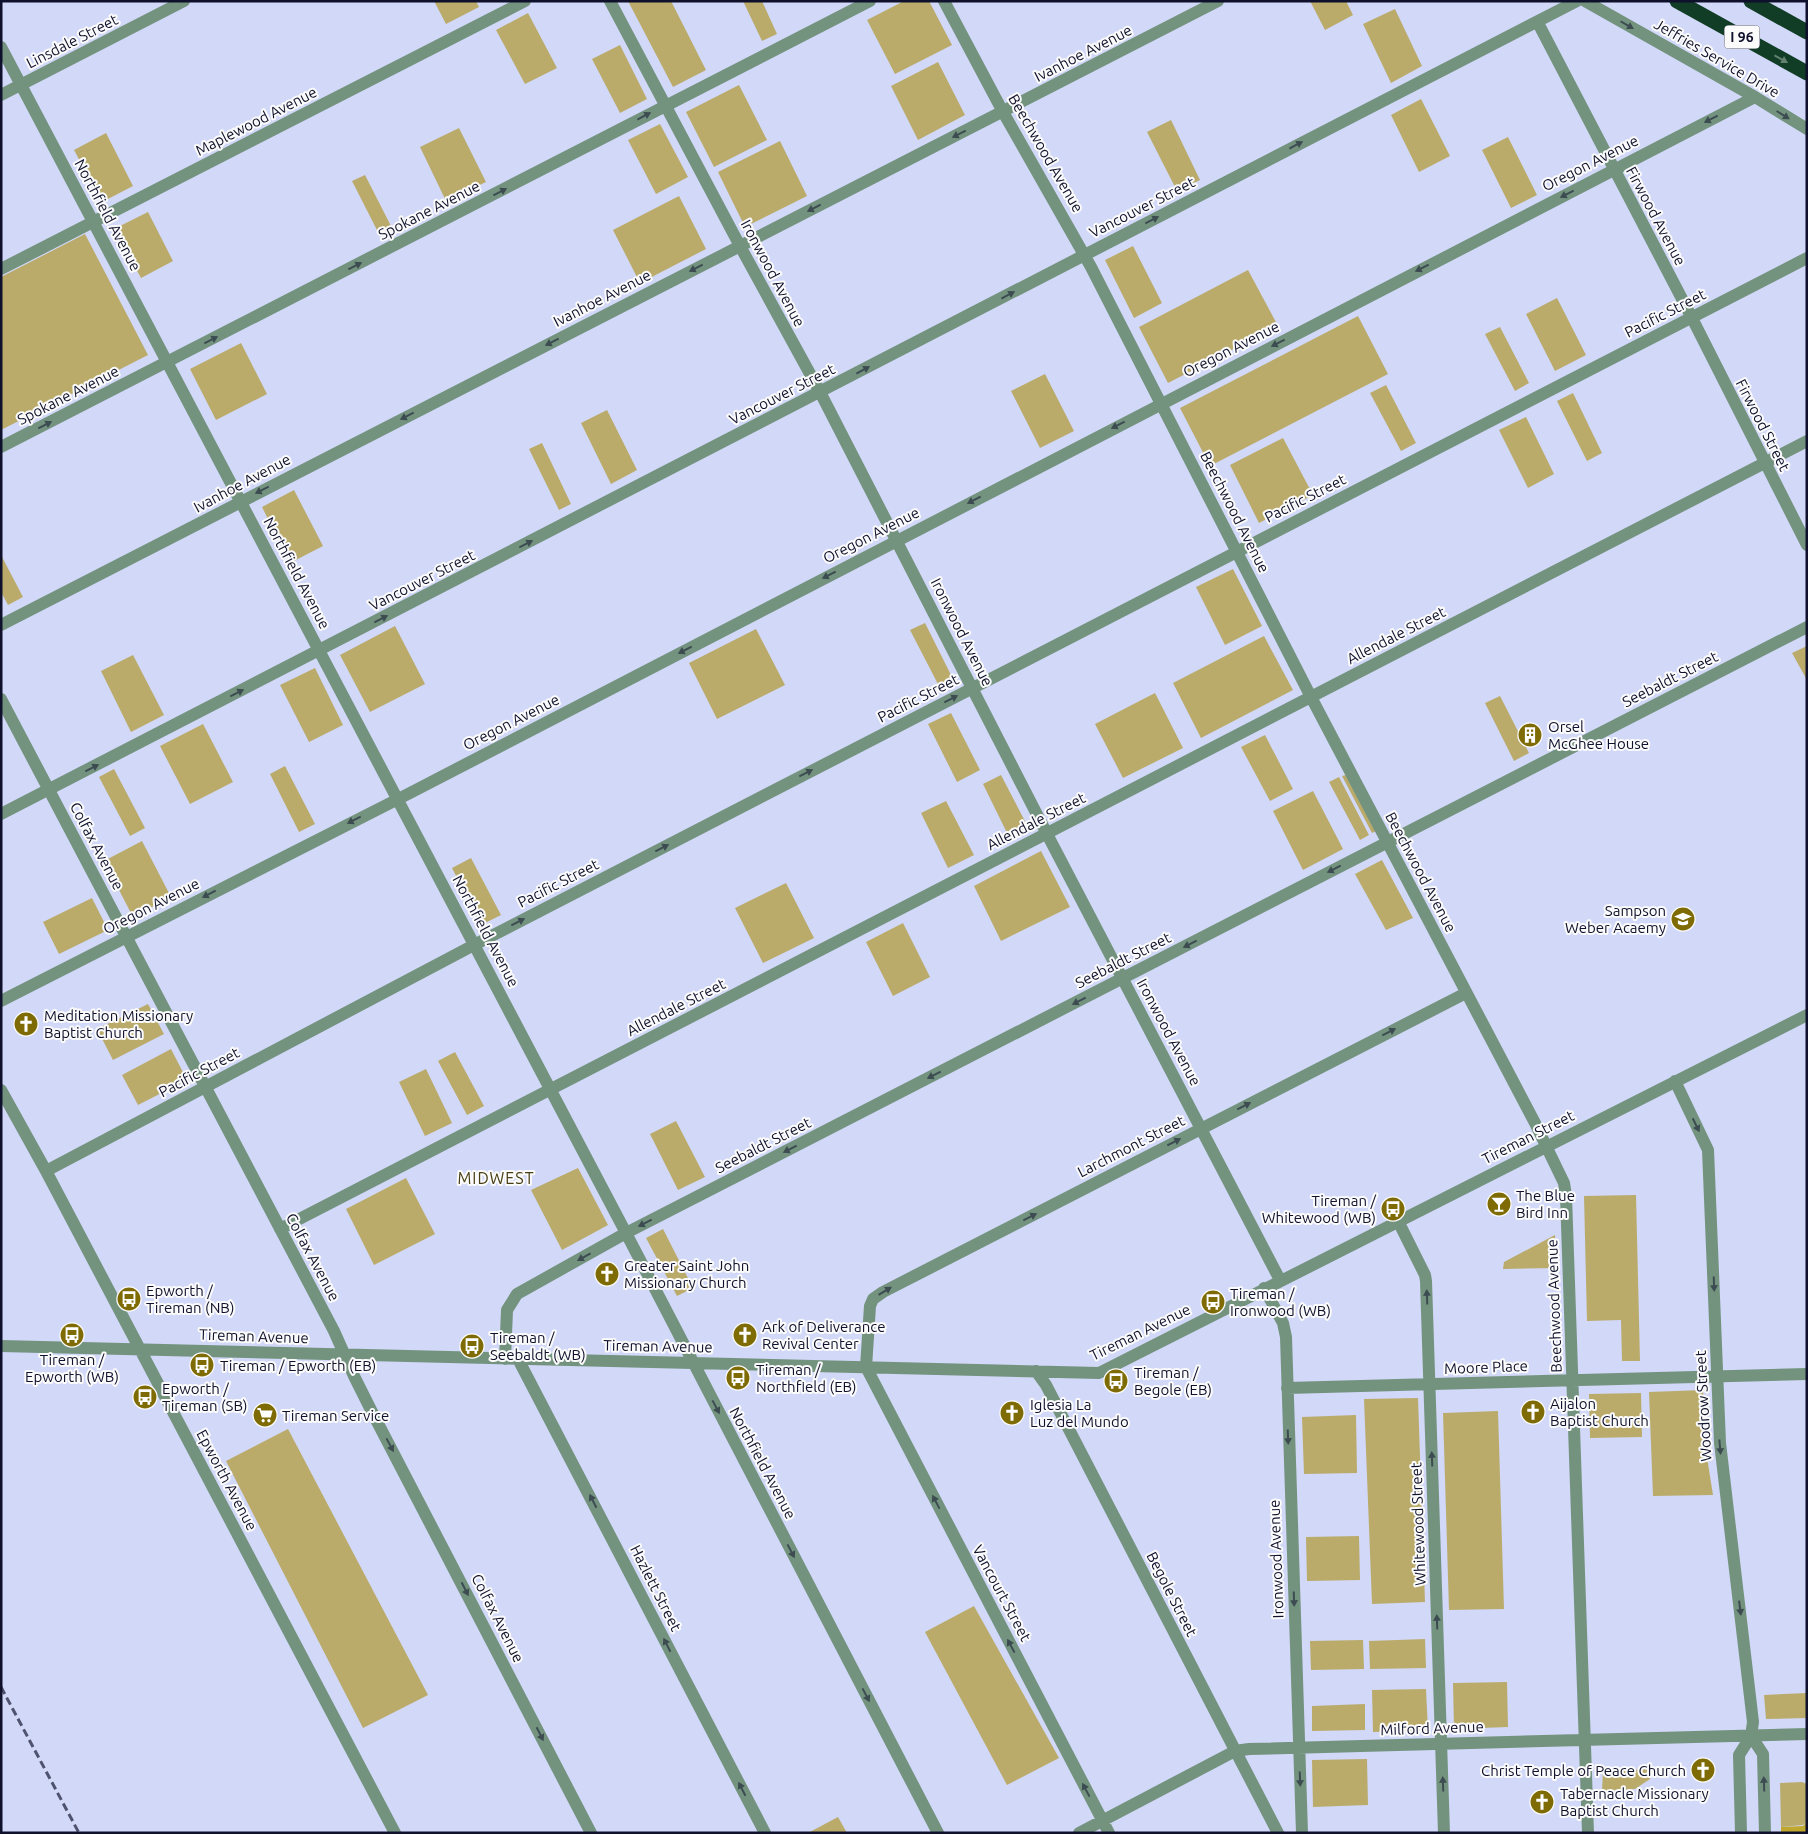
<svg xmlns="http://www.w3.org/2000/svg" width="1808" height="1834" font-family="Ubuntu,sans-serif">
<rect width="100%" height="100%" fill="#d2d8f7"/>
<path fill="#baab6b" d="M434,1H476L479,7L446,24Z
M628,1H671L706,70L673,87Z
M743,1H762L777,34L762,41Z
M904,1H929L952,45L895,74L867,20Z
M1310,1H1346L1353,15L1325,30Z
M1395,9L1422,66L1391,83L1363,24Z
M528,13L557,68L525,84L496,30Z
M620,45L647,99L620,113L592,59Z
M938,62L965,115L918,140L891,86Z
M739,85L767,140L714,167L686,112Z
M1421,99L1450,156L1419,172L1391,115Z
M1171,120L1200,180L1177,191L1147,132Z
M660,124L688,177L656,194L628,140Z
M459,128L486,182L446,201L420,147Z
M106,133L133,186L102,202L74,150Z
M1508,137L1537,195L1511,208L1482,150Z
M780,141L807,196L745,227L718,172Z
M365,175L393,230L380,236L352,181Z
M679,196L706,249L640,283L613,230Z
M148,212L173,261L141,278L114,229Z
M85,234L148,355L1,430V277Z
M1133,246L1162,303L1134,318L1105,260Z
M1248,270L1278,326L1168,383L1139,327Z
M1557,298L1586,355L1555,371L1526,314Z
M1358,316L1388,374L1210,466L1180,408Z
M1500,327L1529,383L1515,391L1485,334Z
M241,343L267,394L216,420L190,369Z
M1045,374L1074,431L1040,448L1011,391Z
M1386,385L1416,443L1401,451L1370,393Z
M1573,393L1602,453L1587,461L1557,401Z
M607,410L637,470L611,484L581,423Z
M1526,417L1554,474L1528,488L1499,430Z
M1283,438L1313,495L1259,523L1230,465Z
M542,443L571,504L559,510L529,449Z
M294,490L323,546L290,563L262,507Z
M1,555L23,597L8,605L1,592Z
M1233,569L1262,626L1225,645L1196,587Z
M925,623L954,681L940,688L910,630Z
M395,626L425,684L370,712L340,655Z
M756,629L785,685L717,719L689,663Z
M1264,636L1293,690L1201,738L1173,683Z
M1807,646V680L1792,653Z
M133,655L164,715L131,732L101,671Z
M315,668L343,725L309,742L280,685Z
M1155,693L1183,748L1123,778L1095,724Z
M1500,696L1529,753L1514,761L1485,703Z
M951,713L980,770L957,782L928,724Z
M203,724L233,782L190,804L160,746Z
M1265,735L1293,789L1270,801L1241,747Z
M285,766L315,824L299,832L270,774Z
M114,769L145,828L130,836L99,777Z
M1001,775L1028,827L1009,837L983,784Z
M1346,775L1376,831L1372,833L1342,776Z
M1339,777L1369,835L1360,840L1329,782Z
M1313,791L1343,849L1303,870L1273,811Z
M946,801L974,855L948,868L921,813Z
M142,841L171,897L133,917L104,861Z
M1041,851L1070,907L1001,941L974,886Z
M471,858L501,915L481,925L452,868Z
M1382,860L1413,918L1386,930L1355,874Z
M786,883L814,938L763,963L735,908Z
M92,898L108,930L59,954L43,922Z
M903,923L930,977L893,996L866,942Z
M148,1004L164,1034L113,1060L97,1029Z
M171,1049L187,1080L138,1105L122,1075Z
M455,1052L484,1106L467,1115L438,1061Z
M426,1069L452,1123L425,1136L399,1082Z
M676,1121L705,1177L678,1190L650,1134Z
M578,1168L608,1225L562,1250L531,1190Z
M406,1178L435,1234L374,1265L346,1209Z
M1636,1195L1640,1361H1622L1621,1320L1587,1321L1584,1196Z
M663,1229L693,1288L677,1296L646,1238Z
M1555,1235V1268L1503,1269L1504,1262Z
M1703,1390L1706,1451L1713,1495L1653,1496L1649,1392Z
M1641,1393L1642,1437L1590,1438L1589,1394Z
M1418,1398L1425,1602L1372,1604L1364,1399Z
M1498,1411L1504,1609L1449,1610L1443,1413Z
M1356,1415L1357,1473L1304,1474L1302,1417Z
M288,1429L428,1695L363,1728L226,1461Z
M1359,1536L1360,1580L1307,1581L1306,1537Z
M974,1606L1059,1758L1007,1785L925,1632Z
M1425,1639L1426,1668L1370,1669L1369,1641Z
M1363,1640L1364,1669L1311,1670L1310,1641Z
M1507,1682L1508,1727L1454,1729L1453,1683Z
M1426,1689L1428,1730L1373,1732L1372,1690Z
M1807,1693V1718L1766,1719L1764,1695Z
M1365,1704V1730L1312,1731V1706Z
M1367,1759L1368,1805L1313,1807L1312,1760Z
M1649,1769L1650,1779L1635,1789L1602,1791L1603,1771Z
M1802,1782L1807,1784V1822L1803,1825L1781,1827L1780,1783Z
M838,1817L847,1833H808Z"/>
<path fill="#c0a72d" d="M1807,1822V1833H1781V1827L1803,1826Z"/>
<g fill="none" stroke-linecap="round" stroke-linejoin="round">
<path stroke="#73937f" stroke-width="12" d="M610,1L740,246L820,392L1047,834L1280,1280
M944,1L1003,112L1091,267L1311,697L1535,1123L1564,1183L1566,1196L1588,1833
M1585,1L1755,97L1807,129
M1538,23L1692,318L1807,545
M1,47L626,1233L938,1833
M1,95L184,1
M1,269L525,1
M1,447L870,1
M1,625L1218,1
M1,699L334,1331L354,1376L371,1410L591,1833
M1,814L1577,1
M1,1001L410,793L1755,97
M1675,1081L1708,1150L1720,1443L1753,1722L1751,1736L1739,1755L1741,1833
M1,1090L46,1171L395,1833
M46,1171L474,945L1807,258
M1398,1221L1425,1275L1426,1281L1444,1833
M280,1229L1807,441
M1264,1288L1283,1323L1286,1337L1302,1833
M1,1346L1099,1373L1807,1015
M505,1359L507,1310L517,1294L626,1233L1807,627
M518,1359L765,1833
M1036,1371L1046,1385L1278,1833
M1287,1388L1807,1374
M1751,1736L1763,1754L1765,1833
M1079,1833L1235,1751L1249,1749L1807,1734
M1109,1833L866,1367L870,1306L873,1299L883,1292L1466,993"/>
<path stroke="#113d26" stroke-width="15" d="M1677,1L1807,73
M1751,1L1807,32"/>
<path stroke="#50536f" stroke-width="3" stroke-dasharray="8 4" stroke-linecap="butt" d="M1,1687L79,1833"/>
</g>
<defs><path id="oneway-solid" d="M-6-.8H1V-3.2L6.5 0L1 3.2V.8H-6Z" transform="scale(1.25)"/></defs>
<g fill="#3c4c51">
<use href="#oneway-solid" transform="translate(1627 25) rotate(30)"/>
<use href="#oneway-solid" transform="translate(1783 115) rotate(32)"/>
<use href="#oneway-solid" transform="translate(644 116) rotate(-28)"/>
<use href="#oneway-solid" transform="translate(1711 119) rotate(153)"/>
<use href="#oneway-solid" transform="translate(959 134) rotate(153)"/>
<use href="#oneway-solid" transform="translate(1296 145) rotate(-28)"/>
<use href="#oneway-solid" transform="translate(500 192) rotate(-27)"/>
<use href="#oneway-solid" transform="translate(1567 194) rotate(153)"/>
<use href="#oneway-solid" transform="translate(814 208) rotate(153)"/>
<use href="#oneway-solid" transform="translate(1152 220) rotate(-27)"/>
<use href="#oneway-solid" transform="translate(355 266) rotate(-27)"/>
<use href="#oneway-solid" transform="translate(696 268) rotate(153)"/>
<use href="#oneway-solid" transform="translate(1422 268) rotate(153)"/>
<use href="#oneway-solid" transform="translate(1008 295) rotate(-28)"/>
<use href="#oneway-solid" transform="translate(211 340) rotate(-27)"/>
<use href="#oneway-solid" transform="translate(552 342) rotate(153)"/>
<use href="#oneway-solid" transform="translate(1278 343) rotate(153)"/>
<use href="#oneway-solid" transform="translate(863 370) rotate(-28)"/>
<use href="#oneway-solid" transform="translate(407 416) rotate(153)"/>
<use href="#oneway-solid" transform="translate(45 425) rotate(-27)"/>
<use href="#oneway-solid" transform="translate(1118 425) rotate(153)"/>
<use href="#oneway-solid" transform="translate(262 490) rotate(153)"/>
<use href="#oneway-solid" transform="translate(974 500) rotate(153)"/>
<use href="#oneway-solid" transform="translate(526 544) rotate(-27)"/>
<use href="#oneway-solid" transform="translate(829 575) rotate(153)"/>
<use href="#oneway-solid" transform="translate(381 619) rotate(-27)"/>
<use href="#oneway-solid" transform="translate(685 650) rotate(153)"/>
<use href="#oneway-solid" transform="translate(237 693) rotate(-27)"/>
<use href="#oneway-solid" transform="translate(951 699) rotate(-27)"/>
<use href="#oneway-solid" transform="translate(92 768) rotate(-27)"/>
<use href="#oneway-solid" transform="translate(806 773) rotate(-27)"/>
<use href="#oneway-solid" transform="translate(354 820) rotate(153)"/>
<use href="#oneway-solid" transform="translate(662 848) rotate(-27)"/>
<use href="#oneway-solid" transform="translate(1334 869) rotate(153)"/>
<use href="#oneway-solid" transform="translate(209 894) rotate(153)"/>
<use href="#oneway-solid" transform="translate(518 922) rotate(-27)"/>
<use href="#oneway-solid" transform="translate(1190 944) rotate(153)"/>
<use href="#oneway-solid" transform="translate(1079 1001) rotate(153)"/>
<use href="#oneway-solid" transform="translate(1389 1032) rotate(-27)"/>
<use href="#oneway-solid" transform="translate(934 1075) rotate(153)"/>
<use href="#oneway-solid" transform="translate(1244 1106) rotate(-27)"/>
<use href="#oneway-solid" transform="translate(1696 1125) rotate(64)"/>
<use href="#oneway-solid" transform="translate(1174 1142) rotate(-27)"/>
<use href="#oneway-solid" transform="translate(790 1149) rotate(153)"/>
<use href="#oneway-solid" transform="translate(1030 1217) rotate(-27)"/>
<use href="#oneway-solid" transform="translate(645 1223) rotate(153)"/>
<use href="#oneway-solid" transform="translate(584 1257) rotate(151)"/>
<use href="#oneway-solid" transform="translate(1714 1284) rotate(88)"/>
<use href="#oneway-solid" transform="translate(885 1291) rotate(-31)"/>
<use href="#oneway-solid" transform="translate(1427 1297) rotate(-92)"/>
<use href="#oneway-solid" transform="translate(716 1407) rotate(62)"/>
<use href="#oneway-solid" transform="translate(1288 1437) rotate(88)"/>
<use href="#oneway-solid" transform="translate(390 1445) rotate(62)"/>
<use href="#oneway-solid" transform="translate(1720 1447) rotate(85)"/>
<use href="#oneway-solid" transform="translate(1432 1459) rotate(-92)"/>
<use href="#oneway-solid" transform="translate(593 1501) rotate(-117)"/>
<use href="#oneway-solid" transform="translate(936 1502) rotate(-118)"/>
<use href="#oneway-solid" transform="translate(791 1551) rotate(62)"/>
<use href="#oneway-solid" transform="translate(465 1589) rotate(63)"/>
<use href="#oneway-solid" transform="translate(1294 1599) rotate(88)"/>
<use href="#oneway-solid" transform="translate(1740 1608) rotate(83)"/>
<use href="#oneway-solid" transform="translate(1437 1622) rotate(-92)"/>
<use href="#oneway-solid" transform="translate(667 1645) rotate(-117)"/>
<use href="#oneway-solid" transform="translate(1011 1646) rotate(-118)"/>
<use href="#oneway-solid" transform="translate(866 1695) rotate(62)"/>
<use href="#oneway-solid" transform="translate(540 1734) rotate(63)"/>
<use href="#oneway-solid" transform="translate(1300 1779) rotate(88)"/>
<use href="#oneway-solid" transform="translate(1443 1784) rotate(-92)"/>
<use href="#oneway-solid" transform="translate(1764 1784) rotate(-92)"/>
<use href="#oneway-solid" transform="translate(742 1789) rotate(-117)"/>
<use href="#oneway-solid" transform="translate(1086 1790) rotate(-118)"/>
</g>
<use fill="#638071" href="#oneway-solid" transform="translate(1781 59) rotate(29)"/>
<defs>
<symbol id="building-disc" viewBox="-11 -11 22 22"><circle r="9.5" fill="#7e6b04" stroke="#fbfbfb"/><path d="M-4-6H4V6H1V3H-1V6H-4ZM-2.5-4.3h1.7v1.8h-1.7ZM.8-4.3h1.7v1.8H.8ZM-2.5-1h1.7V.8h-1.7ZM.8-1h1.7V.8H.8Z" fill="#fff"/></symbol>
<symbol id="school-disc" viewBox="-11 -11 22 22"><circle r="9.5" fill="#7e6b04" stroke="#fbfbfb"/><path d="M0-5L7-2L0 1L-7-2ZM-4 1L0 2.5L4 1V4Q0 6-4 4Z" fill="#fff"/></symbol>
<symbol id="church-disc" viewBox="-11 -11 22 22"><circle r="9.5" fill="#7e6b04" stroke="#fbfbfb"/><path d="M-1.2-6h2.4v3.5h3.3v2.4h-3.3V6h-2.4V-.1h-3.3v-2.4h3.3Z" fill="#fff"/></symbol>
<symbol id="bar-disc" viewBox="-11 -11 22 22"><circle r="9.5" fill="#7e6b04" stroke="#fbfbfb"/><path d="M-6-5H6L.8 .8V4.5H3.5V6h-7V4.5H-.8V.8Z" fill="#fff"/></symbol>
<symbol id="bus-disc" viewBox="-11 -11 22 22"><circle r="9.5" fill="#7e6b04" stroke="#fbfbfb"/><path d="M-5-6H5V4H4V6H2V4H-2V6H-4V4H-5ZM-3.5-4V0h7V-4ZM-3.5 1.2v1.5H-2V1.2ZM2 1.2v1.5H3.5V1.2Z" fill="#fff"/></symbol>
<symbol id="supermarket-disc" viewBox="-11 -11 22 22"><circle r="9.5" fill="#7e6b04" stroke="#fbfbfb"/><path d="M-6-5.5h2.5l.6 2H6L4.5 2H-2.5L-4.4-4H-6ZM-1.5 3.2a1.3 1.3 0 1 0 .1 0ZM3 3.2a1.3 1.3 0 1 0 .1 0Z" fill="#fff"/></symbol>
</defs>
<g fill-rule="evenodd">
<use href="#building-disc" x="1516" y="721" width="28" height="28"/>
<use href="#school-disc" x="1669" y="905" width="28" height="28"/>
<use href="#church-disc" x="12" y="1010" width="28" height="28"/>
<use href="#bar-disc" x="1485" y="1190" width="28" height="28"/>
<use href="#bus-disc" x="1379" y="1195" width="28" height="28"/>
<use href="#church-disc" x="593" y="1260" width="28" height="28"/>
<use href="#bus-disc" x="115" y="1285" width="28" height="28"/>
<use href="#bus-disc" x="1199" y="1288" width="28" height="28"/>
<use href="#bus-disc" x="58" y="1321" width="28" height="28"/>
<use href="#church-disc" x="731" y="1321" width="28" height="28"/>
<use href="#bus-disc" x="458" y="1332" width="28" height="28"/>
<use href="#bus-disc" x="188" y="1351" width="28" height="28"/>
<use href="#bus-disc" x="724" y="1364" width="28" height="28"/>
<use href="#bus-disc" x="1102" y="1367" width="28" height="28"/>
<use href="#bus-disc" x="131" y="1383" width="28" height="28"/>
<use href="#church-disc" x="1519" y="1398" width="28" height="28"/>
<use href="#church-disc" x="998" y="1399" width="28" height="28"/>
<use href="#supermarket-disc" x="251" y="1401" width="28" height="28"/>
<use href="#church-disc" x="1689" y="1756" width="28" height="28"/>
<use href="#church-disc" x="1528" y="1788" width="28" height="28"/>
</g>
<g text-anchor="middle" dominant-baseline="central" stroke-width="4" stroke-linejoin="round" paint-order="stroke">
<rect fill="#fbfbfb" stroke="#56576a" stroke-width="1" x="1724.5" y="25.5" width="35" height="23" rx="4"/>
<g font-size="14" font-weight="bold" fill="#0f112c">
<text x="1742" y="37">I 96</text>
</g>
<g font-size="15" fill="#0f112c" stroke="#fbfbfb">
<text transform="translate(72 41) rotate(-27)">Linsdale Street</text>
<text transform="translate(1083 53) rotate(-27)">Ivanhoe Avenue</text>
<text transform="translate(1717 58) rotate(30)">Jeffries Service Drive</text>
<text transform="translate(256 121) rotate(-27)">Maplewood Avenue</text>
<text transform="translate(1046 153) rotate(60)">Beechwood Avenue</text>
<text transform="translate(1590 163) rotate(-27)">Oregon Avenue</text>
<text transform="translate(1142 207) rotate(-27)">Vancouver Street</text>
<text transform="translate(429 210) rotate(-27)">Spokane Avenue</text>
<text transform="translate(108 215) rotate(62)">Northfield Avenue</text>
<text transform="translate(1656 216) rotate(62)">Firwood Avenue</text>
<text transform="translate(773 273) rotate(62)">Ironwood Avenue</text>
<text transform="translate(602 298) rotate(-27)">Ivanhoe Avenue</text>
<text transform="translate(1665 313) rotate(-27)">Pacific Street</text>
<text transform="translate(1231 349) rotate(-27)">Oregon Avenue</text>
<text transform="translate(782 394) rotate(-27)">Vancouver Street</text>
<text transform="translate(68 395) rotate(-27)">Spokane Avenue</text>
<text transform="translate(1763 425) rotate(63)">Firwood Street</text>
<text transform="translate(242 483) rotate(-28)">Ivanhoe Avenue</text>
<text transform="translate(1305 498) rotate(-27)">Pacific Street</text>
<text transform="translate(1235 512) rotate(63)">Beechwood Avenue</text>
<text transform="translate(871 535) rotate(-27)">Oregon Avenue</text>
<text transform="translate(297 573) rotate(62)">Northfield Avenue</text>
<text transform="translate(422 580) rotate(-27)">Vancouver Street</text>
<text transform="translate(962 632) rotate(63)">Ironwood Avenue</text>
<text transform="translate(1396 635) rotate(-27)">Allendale Street</text>
<text transform="translate(1670 679) rotate(-27)">Seebaldt Street</text>
<text transform="translate(918 698) rotate(-27)">Pacific Street</text>
<text transform="translate(511 722) rotate(-27)">Oregon Avenue</text>
<text transform="translate(1036 821) rotate(-27)">Allendale Street</text>
<text transform="translate(97 846) rotate(62)">Colfax Avenue</text>
<text transform="translate(1421 872) rotate(62)">Beechwood Avenue</text>
<text transform="translate(558 883) rotate(-27)">Pacific Street</text>
<text transform="translate(151 906) rotate(-27)">Oregon Avenue</text>
<text transform="translate(486 931) rotate(62)">Northfield Avenue</text>
<text transform="translate(1123 960) rotate(-27)">Seebaldt Street</text>
<text transform="translate(676 1007) rotate(-27)">Allendale Street</text>
<text transform="translate(1169 1032) rotate(62)">Ironwood Avenue</text>
<text transform="translate(199 1072) rotate(-28)">Pacific Street</text>
<text transform="translate(1528 1137) rotate(-27)">Tireman Street</text>
<text transform="translate(763 1145) rotate(-27)">Seebaldt Street</text>
<text transform="translate(1131 1146) rotate(-27)">Larchmont Street</text>
<text transform="translate(313 1257) rotate(62)">Colfax Avenue</text>
<text transform="translate(1554 1306) rotate(-92)">Beechwood Avenue</text>
<text transform="translate(1140 1332) rotate(-26)">Tireman Avenue</text>
<text transform="translate(254 1336) rotate(2)">Tireman Avenue</text>
<text transform="translate(658 1346) rotate(1)">Tireman Avenue</text>
<text transform="translate(1486 1367) rotate(-2)">Moore Place</text>
<text transform="translate(1703 1406) rotate(-93)">Woodrow Street</text>
<text transform="translate(763 1463) rotate(62)">Northfield Avenue</text>
<text transform="translate(227 1480) rotate(62)">Epworth Avenue</text>
<text transform="translate(1418 1524) rotate(-92)">Whitewood Street</text>
<text transform="translate(1276 1559) rotate(-92)">Ironwood Avenue</text>
<text transform="translate(656 1588) rotate(63)">Hazlett Street</text>
<text transform="translate(1002 1593) rotate(62)">Vancourt Street</text>
<text transform="translate(1172 1594) rotate(63)">Begole Street</text>
<text transform="translate(498 1618) rotate(63)">Colfax Avenue</text>
<text transform="translate(1432 1728) rotate(-2)">Milford Avenue</text>
</g>
<g font-size="15" fill="#0f112c" stroke="#fbfbfb" text-anchor="start">
<text x="1548" y="726">Orsel<tspan x="1548" dy="17">McGhee House</tspan></text>
<text x="1666" y="910" text-anchor="end">Sampson<tspan x="1666" dy="17">Weber Acaemy</tspan></text>
<text x="44" y="1015">Meditation Missionary<tspan x="44" dy="17">Baptist Church</tspan></text>
<text x="1516" y="1195">The Blue<tspan x="1516" dy="17">Bird Inn</tspan></text>
<text x="1376" y="1200" text-anchor="end">Tireman /<tspan x="1376" dy="17">Whitewood (WB)</tspan></text>
<text x="624" y="1265">Greater Saint John<tspan x="624" dy="17">Missionary Church</tspan></text>
<text x="146" y="1290">Epworth /<tspan x="146" dy="17">Tireman (NB)</tspan></text>
<text x="1230" y="1293">Tireman /<tspan x="1230" dy="17">Ironwood (WB)</tspan></text>
<text x="762" y="1326">Ark of Deliverance<tspan x="762" dy="17">Revival Center</tspan></text>
<text x="490" y="1337">Tireman /<tspan x="490" dy="17">Seebaldt (WB)</tspan></text>
<text x="72" y="1359" text-anchor="middle">Tireman /<tspan x="72" dy="17">Epworth (WB)</tspan></text>
<text x="220" y="1365">Tireman / Epworth (EB)</text>
<text x="756" y="1369">Tireman /<tspan x="756" dy="17">Northfield (EB)</tspan></text>
<text x="1134" y="1372">Tireman /<tspan x="1134" dy="17">Begole (EB)</tspan></text>
<text x="162" y="1388">Epworth /<tspan x="162" dy="17">Tireman (SB)</tspan></text>
<text x="1550" y="1403">Aijalon<tspan x="1550" dy="17">Baptist Church</tspan></text>
<text x="1030" y="1404">Iglesia La<tspan x="1030" dy="17">Luz del Mundo</tspan></text>
<text x="282" y="1415">Tireman Service</text>
<text x="1686" y="1770" text-anchor="end">Christ Temple of Peace Church</text>
<text x="1560" y="1793">Tabernacle Missionary<tspan x="1560" dy="17">Baptist Church</tspan></text>
</g>
<g font-size="16" letter-spacing="1" fill="#473e15" stroke="#fbfbfb">
<text x="496" y="1178">MIDWEST</text>
</g>
</g>
<rect width="1808" height="1834" fill="none" stroke="#0f112c" stroke-width="5"/>
</svg>
